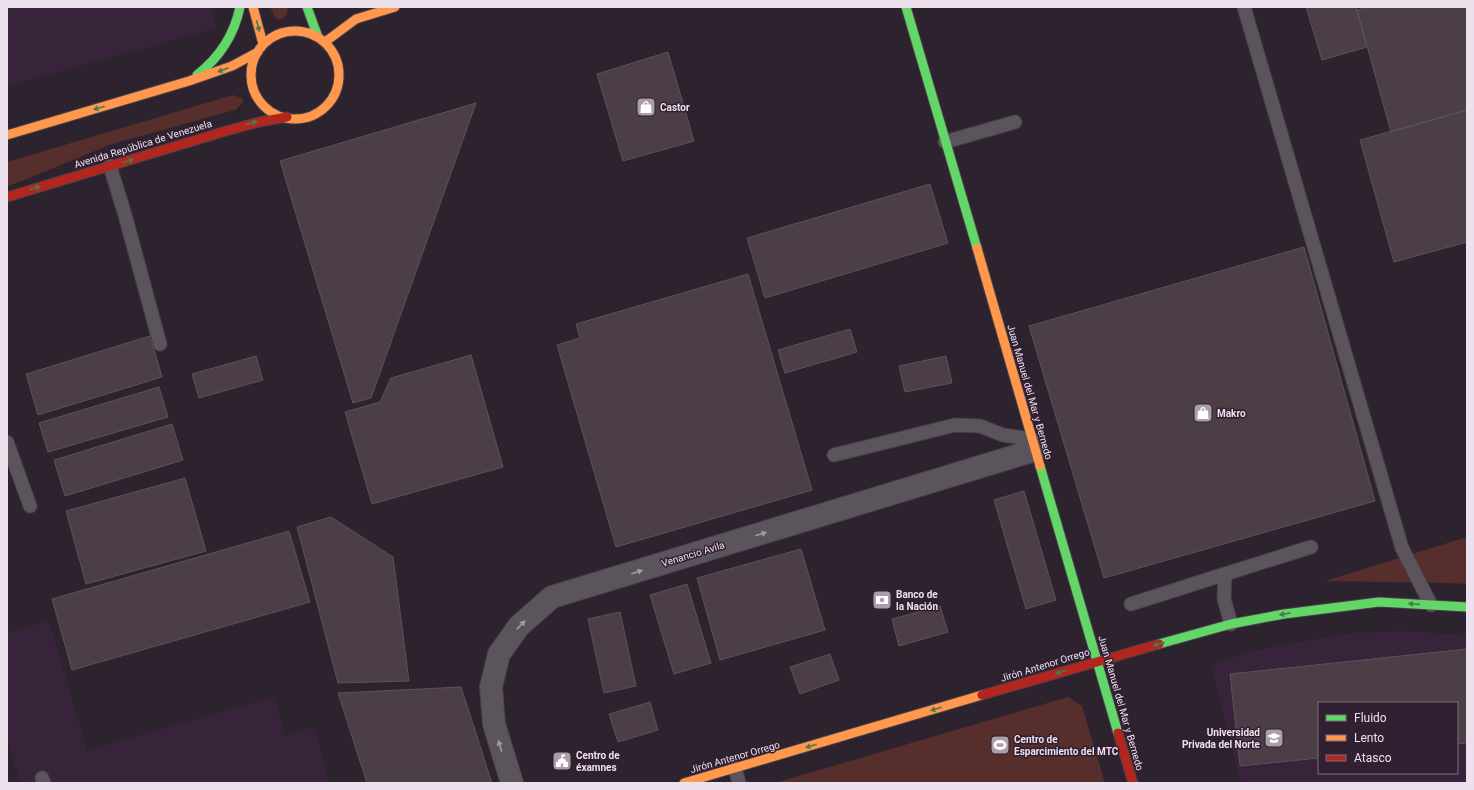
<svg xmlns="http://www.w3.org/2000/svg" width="1474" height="790" font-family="Roboto,sans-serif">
<rect width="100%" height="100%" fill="#2d232e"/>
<path fill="#38243a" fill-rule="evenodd" d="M7,7H211L217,28L7,86Z
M49,621L87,750L274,697L285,736L314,727L330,783H16L20,782L7,738V633Z
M1404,631L1467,635V783H1241L1211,665L1253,651L1299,642L1353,633ZM1319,703H1457V773H1319Z"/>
<path fill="#562e2c" d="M270,7H288L287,15L280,20L276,19Z
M233,95L242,98L243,103L235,110L112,144L17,183L7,186V162Z
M1467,537V584L1450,583L1325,581Z
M1068,697L1082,706L1105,783H775Z"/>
<path fill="#4c3e47" stroke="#5d5259" d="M1306,7H1356L1367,47L1322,60Z
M1367,7H1467V110L1391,132L1357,10Z
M668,52L694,141L623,161L597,74Z
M476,103L371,398L353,403L280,161Z
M1467,110V242L1394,262L1360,140Z
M930,184L948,243L765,298L747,238Z
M1304,247L1375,501L1104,578L1029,326Z
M748,274L812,490L616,547L557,345L580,338L576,324Z
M850,329L857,352L785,373L778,350Z
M150,336L162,377L38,415L26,374Z
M471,355L503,467L372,504L345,412L380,402L391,378Z
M256,356L263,380L199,398L192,374Z
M946,356L952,383L905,392L899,366Z
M159,387L168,417L48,452L39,423Z
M172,424L183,460L65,496L54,460Z
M185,478L206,551L86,584L66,511Z
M1024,491L1056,600L1026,609L994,500Z
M331,517L393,557L409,681L338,683L297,527Z
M289,531L310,602L72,670L52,599Z
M801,549L825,630L720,660L697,578Z
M687,584L711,663L674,674L650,595Z
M940,606L948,632L899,646L892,619Z
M620,612L636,686L604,693L588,619Z
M1467,649V743L1457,744V703H1319V758L1240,766L1230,674Z
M830,654L839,680L800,694L790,667Z
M461,687L492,783H367L338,693Z
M650,702L658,730L618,742L609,714Z"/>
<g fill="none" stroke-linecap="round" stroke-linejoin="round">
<defs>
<path id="lane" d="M1244,7L1402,548L1431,605
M945,142L1015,122
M110,166L125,215L160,344
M7,442L30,506
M834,455L955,425L980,426L1003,435L1032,439
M1131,604L1225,574
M1231,624L1224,599L1225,574L1311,547
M735,768L739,783
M42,778L44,783"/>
<path id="street" d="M512,783L494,724L491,687L499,654L519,626L552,597L1035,450"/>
<path id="fast" d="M307,7L318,37
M906,7L977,248
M197,75C220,57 234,36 240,7
M1040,466L1118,733
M1159,644L1231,624L1284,614L1379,602L1467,607"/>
<path id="slow" d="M253,7L263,44
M251 75a44 44 0 1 1 88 0a44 44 0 1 1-88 0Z
M325,42L356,19L395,7
M7,135L189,81L232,66L258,52
M977,248L1040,466
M684,783L982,695"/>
<path id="jam" d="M7,197L226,131L259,122L287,117
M982,695L1159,644
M1118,733L1133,783"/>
</defs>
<use href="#lane" stroke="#483f49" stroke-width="15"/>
<use href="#street" stroke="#483f49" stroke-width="24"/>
<use href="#fast" stroke="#483f49" stroke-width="11"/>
<use href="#slow" stroke="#483f49" stroke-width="11"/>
<use href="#jam" stroke="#483f49" stroke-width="11"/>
<use href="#lane" stroke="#5c545c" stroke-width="13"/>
<use href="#street" stroke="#5c545c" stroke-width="22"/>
<use href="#fast" stroke="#63d668" stroke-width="9"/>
<use href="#slow" stroke="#ff974d" stroke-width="9"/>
<use href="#jam" stroke="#b3261e" stroke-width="9"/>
</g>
<defs><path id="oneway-solid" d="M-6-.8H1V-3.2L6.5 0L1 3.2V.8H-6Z"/></defs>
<g fill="#4a7a4d">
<use href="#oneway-solid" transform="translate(258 26) rotate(75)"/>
<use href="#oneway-solid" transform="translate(223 70) rotate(159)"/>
<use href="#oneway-solid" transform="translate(99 108) rotate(164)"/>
<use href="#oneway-solid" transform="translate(252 123) rotate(-15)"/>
<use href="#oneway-solid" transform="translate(128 161) rotate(-17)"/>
<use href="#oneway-solid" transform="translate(35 188) rotate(-16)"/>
<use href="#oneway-solid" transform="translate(1414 604) rotate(-176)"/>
<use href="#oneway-solid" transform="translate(1285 614) rotate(171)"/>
<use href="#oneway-solid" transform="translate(1159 644) rotate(164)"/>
<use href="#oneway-solid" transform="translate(1061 672) rotate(163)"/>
<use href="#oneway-solid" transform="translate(936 709) rotate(164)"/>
<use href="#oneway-solid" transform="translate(811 746) rotate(164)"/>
</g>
<g fill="#a49aa4">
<use href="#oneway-solid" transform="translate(761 534) rotate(-17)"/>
<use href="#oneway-solid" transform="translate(637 572) rotate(-17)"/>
<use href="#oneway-solid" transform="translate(521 625) rotate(-46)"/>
<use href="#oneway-solid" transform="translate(500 746) rotate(-107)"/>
</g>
<defs>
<symbol id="shop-square" viewBox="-11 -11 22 22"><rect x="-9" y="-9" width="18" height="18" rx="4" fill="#aa9eaa" stroke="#311f32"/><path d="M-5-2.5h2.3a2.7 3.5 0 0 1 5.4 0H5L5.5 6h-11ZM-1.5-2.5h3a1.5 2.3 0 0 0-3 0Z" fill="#fff"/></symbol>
<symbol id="bank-square" viewBox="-11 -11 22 22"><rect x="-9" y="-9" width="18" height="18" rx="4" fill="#aa9eaa" stroke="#311f32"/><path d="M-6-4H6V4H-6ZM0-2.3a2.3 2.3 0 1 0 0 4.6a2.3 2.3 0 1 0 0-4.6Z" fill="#fff"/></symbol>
<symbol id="university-square" viewBox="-11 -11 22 22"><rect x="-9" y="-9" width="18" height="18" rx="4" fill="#aa9eaa" stroke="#311f32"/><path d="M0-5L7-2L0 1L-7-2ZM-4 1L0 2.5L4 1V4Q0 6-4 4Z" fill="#fff"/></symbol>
<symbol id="stadium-square" viewBox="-11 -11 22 22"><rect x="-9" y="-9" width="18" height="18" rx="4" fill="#aa9eaa" stroke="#311f32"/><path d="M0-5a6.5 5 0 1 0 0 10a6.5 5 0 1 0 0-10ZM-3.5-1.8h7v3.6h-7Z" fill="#fff"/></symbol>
<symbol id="civic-square" viewBox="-11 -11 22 22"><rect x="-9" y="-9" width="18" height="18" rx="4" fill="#aa9eaa" stroke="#311f32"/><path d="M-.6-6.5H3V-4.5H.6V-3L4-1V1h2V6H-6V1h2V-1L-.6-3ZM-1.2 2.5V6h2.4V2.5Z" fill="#fff"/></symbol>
</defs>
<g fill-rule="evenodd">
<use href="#shop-square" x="635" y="96" width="22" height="22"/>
<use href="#shop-square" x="1192" y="402" width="22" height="22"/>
<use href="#bank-square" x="871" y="589" width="22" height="22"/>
<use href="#university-square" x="1263" y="727" width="22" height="22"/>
<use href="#stadium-square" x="989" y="734" width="22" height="22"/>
<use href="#civic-square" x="551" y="750" width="22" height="22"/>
</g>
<g text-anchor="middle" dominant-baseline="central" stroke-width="3" stroke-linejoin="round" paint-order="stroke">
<g font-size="10" font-weight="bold" fill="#ede1ed" stroke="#311f32" text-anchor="start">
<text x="660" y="107">Castor</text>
<text x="1217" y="413">Makro</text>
<text x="896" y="594">Banco de<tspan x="896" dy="12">la Nación</tspan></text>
<text x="1260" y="732" text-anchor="end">Universidad<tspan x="1260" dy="12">Privada del Norte</tspan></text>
<text x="1014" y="739">Centro de<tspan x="1014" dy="12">Esparcimiento del MTC</tspan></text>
<text x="576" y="755">Centro de<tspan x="576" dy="12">éxamnes</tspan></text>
</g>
<g font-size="10" fill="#ede1ed" stroke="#311f32">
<text transform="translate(143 144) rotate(-17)">Avenida República de Venezuela</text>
<text transform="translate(1030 392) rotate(74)">Juan Manuel del Mar y Bernedo</text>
<text transform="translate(693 554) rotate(-17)">Venancio Avila</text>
<text transform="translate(1045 665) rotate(-17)">Jirón Antenor Orrego</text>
<text transform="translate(1121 703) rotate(74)">Juan Manuel del Mar y Bernedo</text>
<text transform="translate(735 757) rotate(-16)">Jirón Antenor Orrego</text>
</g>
</g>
<rect width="1474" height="790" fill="none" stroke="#ede1ed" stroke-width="16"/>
<rect x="1318" y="702" width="140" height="72" fill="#311f32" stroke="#7c6d7d"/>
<rect x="1326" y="715" width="20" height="6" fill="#63d668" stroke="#7c6d7d"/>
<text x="1354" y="722" font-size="12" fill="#ede1ed">Fluido</text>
<rect x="1326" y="735" width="20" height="6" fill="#ff974d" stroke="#7c6d7d"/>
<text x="1354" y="742" font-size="12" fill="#ede1ed">Lento</text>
<rect x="1326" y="755" width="20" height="6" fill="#b3261e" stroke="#7c6d7d"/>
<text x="1354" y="762" font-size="12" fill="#ede1ed">Atasco</text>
</svg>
